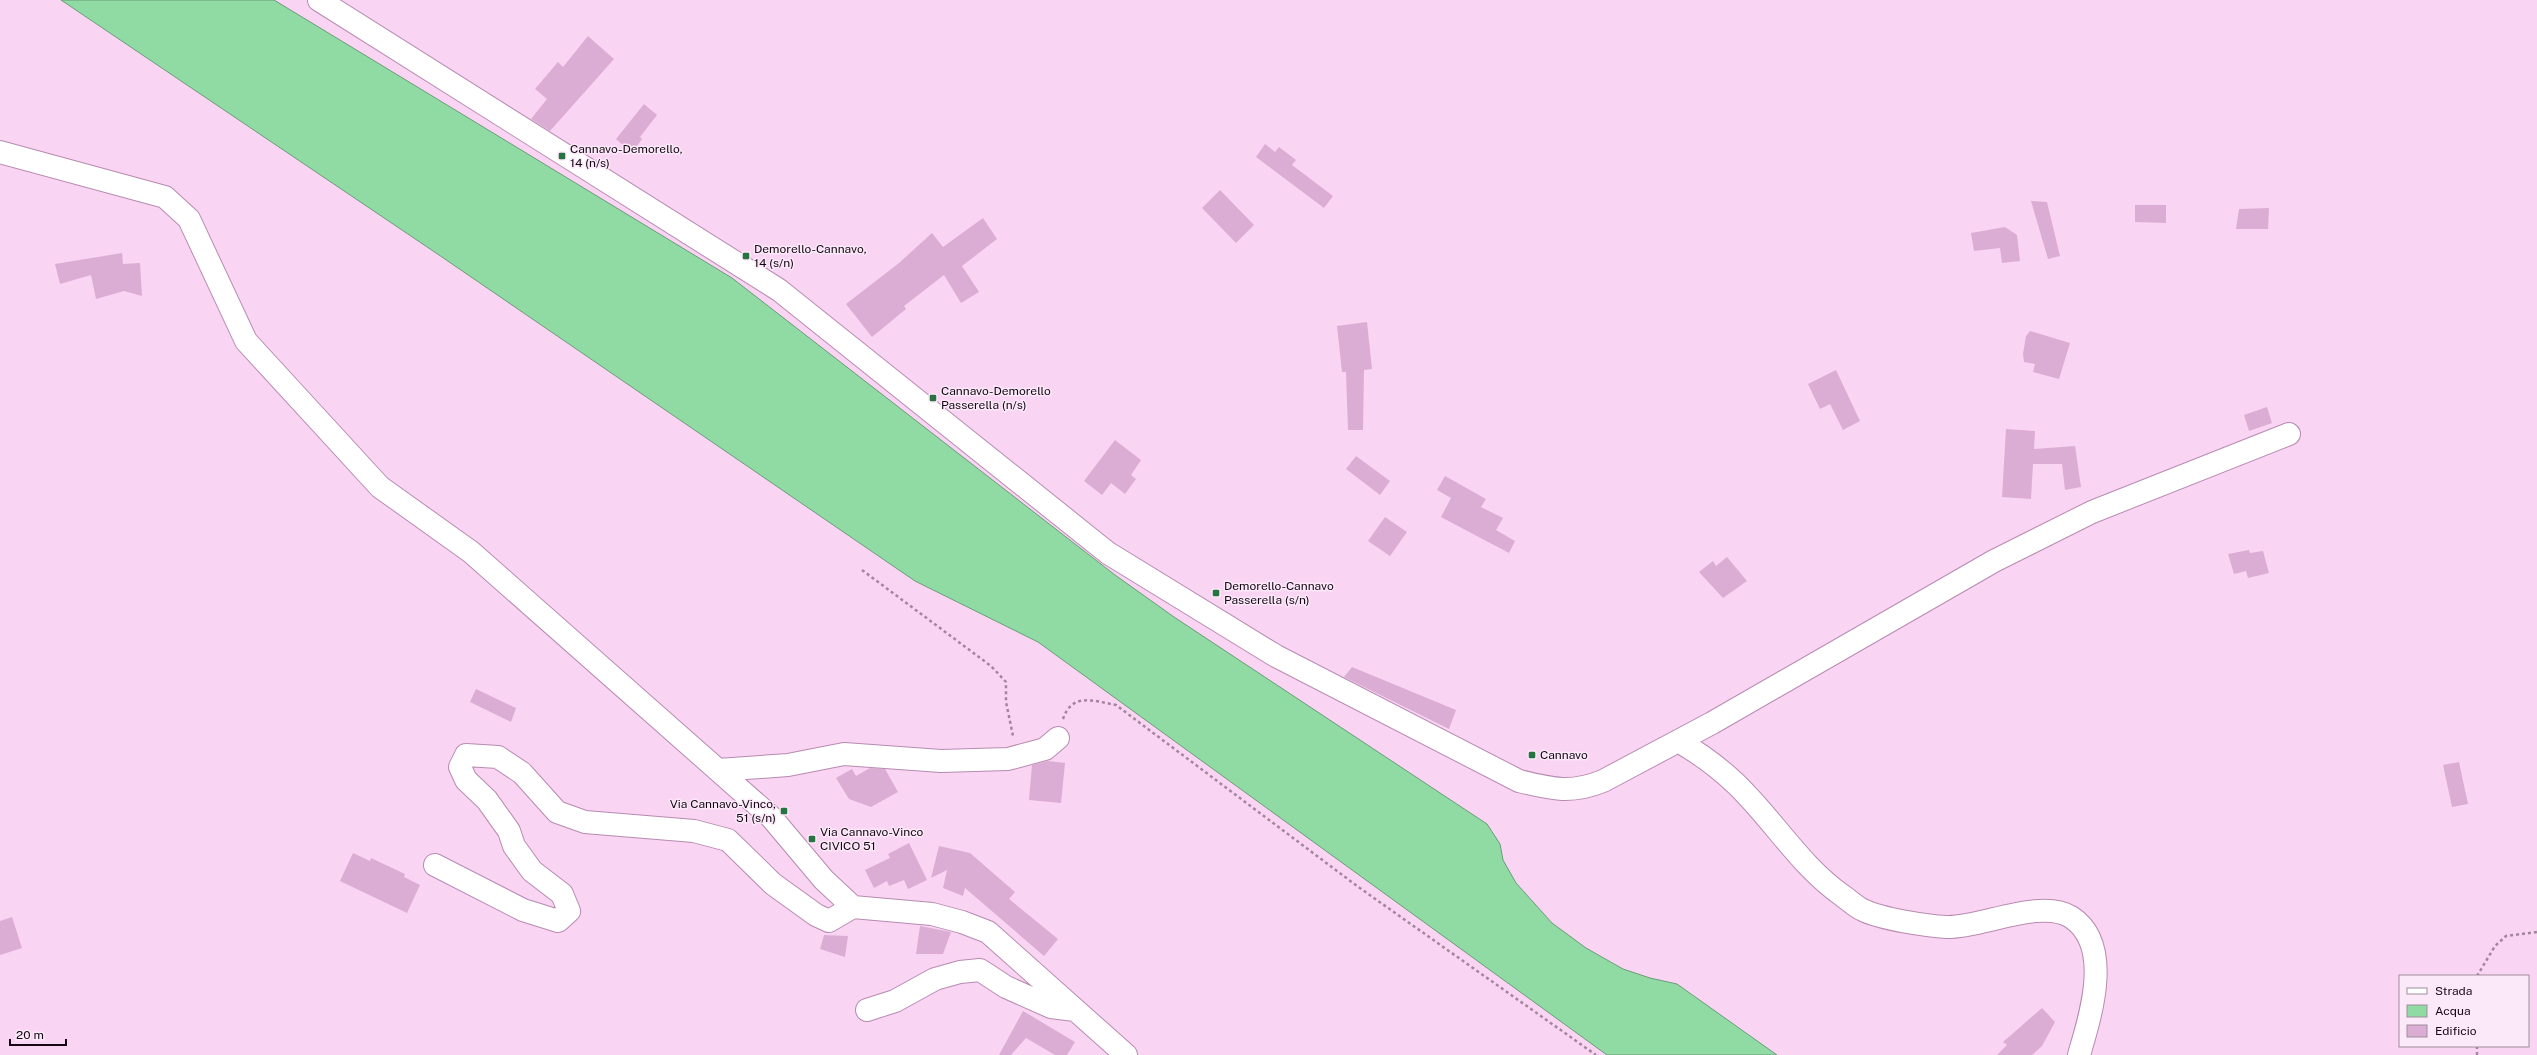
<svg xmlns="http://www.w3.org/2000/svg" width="2537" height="1055" font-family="'Public Sans',sans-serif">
<rect width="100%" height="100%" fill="#fad4f3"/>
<path fill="#90dba4" stroke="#6b9b78" d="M61,0H274L732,278L1115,575L1174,617L1487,824L1500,844L1503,860L1516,883L1552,923L1586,948L1623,969L1650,978L1677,984L1777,1055H1607L1038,642L915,581L439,255Z"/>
<path fill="#dbadd4" d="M588,36L614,59L550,131L531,119L547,99L535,89L558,62L563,67Z
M644,104L657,115L640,137L642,139L632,153L616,139Z
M1265,144L1275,152L1279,147L1296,160L1292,165L1333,196L1324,208L1256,157Z
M1220,190L1254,225L1236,243L1202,208Z
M2031,201L2047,202L2060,256L2048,259Z
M2135,205H2166V223L2135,222Z
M2269,208L2268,229H2236L2239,209Z
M983,218L997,239L962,266L979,292L961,303L944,275L904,306L906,309L872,337L846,304L899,263L932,233L943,247Z
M2005,227L2017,235L2020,261L2002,263L2000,248L1974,251L1971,233Z
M122,253L123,264L140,263L142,296L124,291L96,299L91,275L60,284L55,264Z
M1367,322L1372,369L1364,370L1363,430H1348L1346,372H1342L1337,326Z
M2030,331L2070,343L2059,379L2033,372L2035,364L2024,362L2023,354L2026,336Z
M1836,370L1860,421L1843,430L1830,404L1820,409L1808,384Z
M2267,407L2272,423L2249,431L2244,415Z
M2006,429L2035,431L2034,449L2075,446L2081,487L2065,490L2062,464H2033L2031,499L2002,497Z
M1115,440L1141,460L1131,475L1136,479L1125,494L1111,483L1102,495L1084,481Z
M1356,456L1390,481L1380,495L1346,469Z
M1445,476L1486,499L1481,507L1503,518L1496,530L1515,541L1509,553L1441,517L1451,498L1437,490Z
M1385,517L1407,532L1390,556L1368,541Z
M2249,550L2250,553L2263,551L2269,573L2248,578L2246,571L2234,574L2228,554Z
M1727,557L1747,581L1723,598L1699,572L1713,561L1716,566Z
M1352,667L1456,710L1449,729L1344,677Z
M476,689L516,708L511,722L470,702Z
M1048,761L1065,763L1061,803L1029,800L1032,765Z
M2459,762L2468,804L2452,807L2443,765Z
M870,768L885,769L898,792L871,807L849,799L836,778L852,769L856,776Z
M909,843L927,880L908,889L904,880L889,886L887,881L874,888L865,870L890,858L888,854Z
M939,846L970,853L1015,892L1009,899L1058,939L1044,956L965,888L963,896L943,888L947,870L931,878Z
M353,853L370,861L371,858L405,874L404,877L420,885L407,913L340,881Z
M12,917L22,948L0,955V921Z
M920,926L951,932L943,954H916Z
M824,935L848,936L845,957L820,949Z
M2042,1008L2055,1022L2042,1046L2032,1055H1997L2007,1045L2003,1042Z
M1023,1011L1075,1042L1067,1055H1055L1026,1038L1011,1055H999Z"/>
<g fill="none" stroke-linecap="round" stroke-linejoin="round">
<defs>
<path id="minor" d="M319,0L779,290L1108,553L1276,656L1519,781C1552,789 1571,794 1603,781L1712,723L1994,561L2092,512L2289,434
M0,152L165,197L189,219L246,341L380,487L471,552L771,817L824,880L853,907L932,914L962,922L988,932L1126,1055
M1678,741C1699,753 1717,766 1735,783C1773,819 1799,865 1843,896C1849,900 1856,907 1863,910C1881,919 1927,926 1947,927C1980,928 2041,898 2071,917C2114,945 2090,1017 2079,1055
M718,770L788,765L844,754L941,761L1008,759L1045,749L1058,738
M435,865L523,910L558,921L569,911L562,894L532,871L514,846L509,831L487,800L466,780L460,767L466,755L498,757L522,773L557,812L585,822L694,831L728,840L773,884L816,915L829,921L853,907
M867,1010L895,1001L935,979L960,972L980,970L1006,987L1051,1007L1075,1010"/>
</defs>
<use href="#minor" stroke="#b78bb0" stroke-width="24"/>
<path stroke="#a3869e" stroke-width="2.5" stroke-dasharray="3 3" stroke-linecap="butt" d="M862,570L991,666L1006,682V702L1013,736
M1063,719C1072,692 1094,701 1116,705L1357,886L1596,1055
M2477,976L2495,946L2506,936L2537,932
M2477,1055V1046"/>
<use href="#minor" stroke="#fff" stroke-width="22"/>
</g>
<g fill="#277342" stroke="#fbe8f8" stroke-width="1.5">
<rect x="558" y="152" width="8" height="8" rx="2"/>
<rect x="742" y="252" width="8" height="8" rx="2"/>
<rect x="929" y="394" width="8" height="8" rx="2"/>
<rect x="1212" y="589" width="8" height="8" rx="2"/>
<rect x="1528" y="751" width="8" height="8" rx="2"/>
<rect x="780" y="807" width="8" height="8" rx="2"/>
<rect x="808" y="835" width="8" height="8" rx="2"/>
</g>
<g text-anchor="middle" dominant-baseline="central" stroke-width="3" stroke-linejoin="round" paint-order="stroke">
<g font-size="12" fill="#140613" stroke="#fbe8f8" text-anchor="start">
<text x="570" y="149">Cannavo-Demorello,<tspan x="570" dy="14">14 (n/s)</tspan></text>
<text x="754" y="249">Demorello-Cannavo,<tspan x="754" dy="14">14 (s/n)</tspan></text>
<text x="941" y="391">Cannavo-Demorello<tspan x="941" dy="14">Passerella (n/s)</tspan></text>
<text x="1224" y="586">Demorello-Cannavo<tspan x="1224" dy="14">Passerella (s/n)</tspan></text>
<text x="1540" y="755">Cannavo</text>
<text x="776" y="804" text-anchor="end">Via Cannavo-Vinco,<tspan x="776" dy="14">51 (s/n)</tspan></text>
<text x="820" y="832">Via Cannavo-Vinco<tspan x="820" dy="14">CIVICO 51</tspan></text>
</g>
</g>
<rect x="2399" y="975" width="130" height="72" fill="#fbe8f8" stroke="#9f8e9c"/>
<rect x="2407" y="988" width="20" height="6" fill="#ffffff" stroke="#9f8e9c"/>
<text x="2435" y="995" font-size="12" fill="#140613">Strada</text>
<rect x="2407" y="1005" width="20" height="12" fill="#90dba4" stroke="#9f8e9c"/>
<text x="2435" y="1015" font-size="12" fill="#140613">Acqua</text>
<rect x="2407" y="1025" width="20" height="12" fill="#dbadd4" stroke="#9f8e9c"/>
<text x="2435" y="1035" font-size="12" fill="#140613">Edificio</text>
<path d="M10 1039v6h56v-6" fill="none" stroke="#140613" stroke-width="2"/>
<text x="16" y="1039" font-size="12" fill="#140613" stroke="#fbe8f8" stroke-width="3" paint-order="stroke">20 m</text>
</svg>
